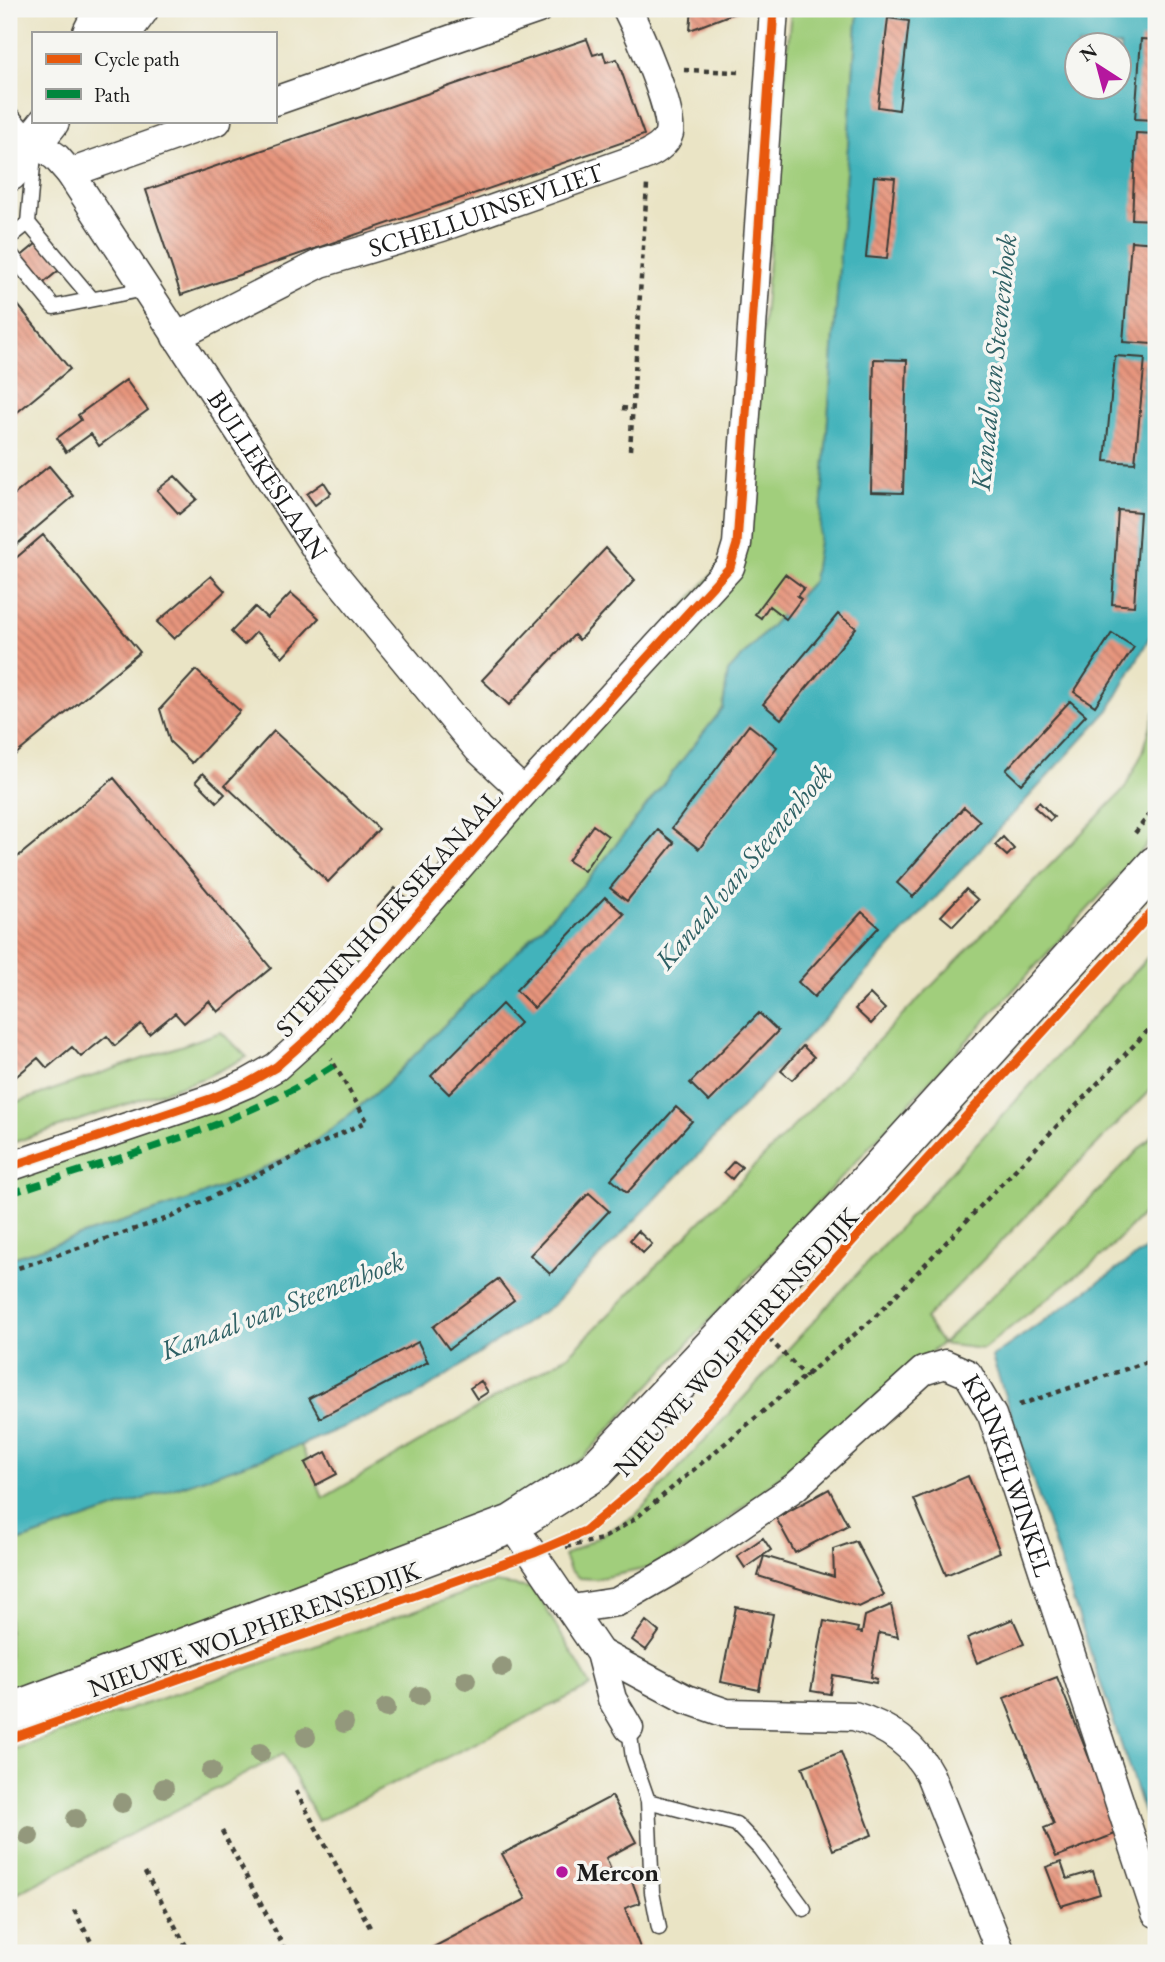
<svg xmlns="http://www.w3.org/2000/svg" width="1165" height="1962" font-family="'EB Garamond',serif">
<defs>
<pattern id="building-back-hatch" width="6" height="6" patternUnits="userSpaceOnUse" patternTransform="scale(1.75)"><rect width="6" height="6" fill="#e7957d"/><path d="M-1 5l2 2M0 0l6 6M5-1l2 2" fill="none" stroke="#ba7966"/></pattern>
</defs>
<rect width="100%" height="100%" fill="#f6f6f2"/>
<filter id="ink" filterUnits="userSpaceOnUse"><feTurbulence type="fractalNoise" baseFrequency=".0143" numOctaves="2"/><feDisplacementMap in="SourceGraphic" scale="14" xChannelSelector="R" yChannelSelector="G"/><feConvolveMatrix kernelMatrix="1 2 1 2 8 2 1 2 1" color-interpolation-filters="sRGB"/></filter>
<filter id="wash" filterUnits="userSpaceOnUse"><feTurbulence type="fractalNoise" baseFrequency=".00686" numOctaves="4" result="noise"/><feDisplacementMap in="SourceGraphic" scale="28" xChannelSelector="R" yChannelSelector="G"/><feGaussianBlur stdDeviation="1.57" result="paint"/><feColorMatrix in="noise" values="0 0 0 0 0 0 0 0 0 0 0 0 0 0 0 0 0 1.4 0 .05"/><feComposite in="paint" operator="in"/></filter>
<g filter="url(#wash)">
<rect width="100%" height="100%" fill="#eae4c5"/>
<path fill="#a1ce7c" stroke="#5e754c" stroke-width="2" d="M791,9H858L819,541L813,581L728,672L723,708L589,879L386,1084L342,1121L305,1149L245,1177L192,1199L9,1259V1172L247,1088L729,556L758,386Z
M1156,708V829L1145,847L584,1457L522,1499L306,1592L9,1696V1545L301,1445L323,1498L569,1355L1124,790L1143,752Z
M1156,948V1084L925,1319L942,1344L1034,1256L1156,1132V1201L1104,1254L983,1349L941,1344L699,1543L649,1568L596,1579L579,1578L570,1570L564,1556L635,1516Z
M221,1032L247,1057L204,1078L9,1144V1105Z
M494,1583L531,1588L544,1605L591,1686L318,1821L283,1754L9,1898V1751Z"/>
<path fill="#43b3bb" stroke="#30686c" stroke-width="2" fill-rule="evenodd" d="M858,9H1156V577L1152,633L1109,710L701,1152L553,1305L414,1397L301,1445L9,1545V1259L192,1199L245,1177L305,1149L342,1121L386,1084L589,879L723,708L728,672L813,581L819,541ZM1078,46H1120V88H1078Z
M1156,1242V1849L992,1357Z"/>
<g id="blocks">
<path fill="url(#building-back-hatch)" d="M692,9H745L690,30Z
M888,18L909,21L899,110L878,107Z
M587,39L593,55L603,52L606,62L617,59L644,135L181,295L146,190Z
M1141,39L1156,40V120L1135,119Z
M1136,133L1156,134V220L1132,219Z
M874,176L895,178L887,259L866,257Z
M42,239L64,266L41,285L19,258Z
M1131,241L1156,243L1153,344L1123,342Z
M9,294L70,369L9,419Z
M1115,356L1145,358L1135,463L1105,461Z
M874,359L907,360L903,493L871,492Z
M126,380L148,410L99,446L91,434L66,452L57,438L81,420L78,415Z
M49,466L74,496L9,551V499Z
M175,476L197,499L179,514L157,490Z
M324,482L331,493L315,505L307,494Z
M1118,510L1140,512L1134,606L1112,604Z
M43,535L140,652L9,760V564Z
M606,548L635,580L579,640L574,635L509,705L482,680Z
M785,574L804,588L797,596L801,599L786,619L769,606L761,618L755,614Z
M211,576L225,591L174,639L157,622Z
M291,593L319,618L283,657L256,632L244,645L231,632L255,607L267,618Z
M838,614L856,628L781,719L763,704Z
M1112,633L1134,647L1095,706L1074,692Z
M196,670L240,711L192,763L170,742L160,709Z
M1070,701L1086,715L1021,784L1006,770Z
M749,725L777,747L699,849L672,828Z
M274,731L379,829L328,882L225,785Z
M203,773L225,794L217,802L196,781Z
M114,778L271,968L218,1012L209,1001L184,1023L175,1013L149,1034L141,1024L115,1046L107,1036L81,1057L72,1047L47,1068L38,1058L12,1080L9,1075V864Z
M1039,802L1054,817L1050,821L1034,807Z
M964,807L980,821L913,897L897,883Z
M593,825L608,836L584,871L568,861Z
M658,830L674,843L627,901L610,888Z
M1003,837L1014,849L1007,856L995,845Z
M395,888L414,905L397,926L377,908Z
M966,889L978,900L953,926L941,916Z
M605,897L624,914L534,1008L516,990Z
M862,912L879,927L814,997L798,982Z
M870,994L885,1009L871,1024L855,1009Z
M502,1004L520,1023L449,1094L431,1076Z
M759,1013L778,1031L709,1102L690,1083Z
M803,1046L814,1057L792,1080L781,1071Z
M676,1107L692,1121L627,1193L611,1179Z
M734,1161L742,1167L732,1179L724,1172Z
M589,1193L609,1211L550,1274L530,1255Z
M638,1231L652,1244L643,1253L630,1240Z
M498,1279L514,1300L449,1349L433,1327Z
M418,1342L428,1362L320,1418L309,1398Z
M481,1381L488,1392L477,1399L470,1388Z
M326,1452L337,1474L316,1485L305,1463Z
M968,1476L1000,1552L946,1575L914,1499Z
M829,1489L848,1525L795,1553L776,1518Z
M763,1538L771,1550L745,1568L737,1556Z
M856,1541L884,1595L859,1607L758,1576L764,1556L834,1577L833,1549Z
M891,1605L898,1637L879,1633L871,1677L877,1679L876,1683L833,1675L830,1694L811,1691L824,1621L858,1628L857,1632L862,1633L865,1616Z
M736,1607L773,1614L759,1690L721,1682Z
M1013,1619L1024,1644L977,1663L967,1638Z
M646,1621L659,1632L646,1650L632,1640Z
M1057,1677L1107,1803L1128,1829L1056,1857L1044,1828L1054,1824L1004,1698Z
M841,1752L872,1835L833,1850L802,1767Z
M612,1796L636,1842L606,1858L613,1875L628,1870L640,1903L625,1908L642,1953H422L526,1899L502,1854Z
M1061,1862L1067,1879L1093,1871L1100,1894L1061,1906L1046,1867Z"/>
</g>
</g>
<g filter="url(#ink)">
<use href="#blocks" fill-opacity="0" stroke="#3b3a35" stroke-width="2"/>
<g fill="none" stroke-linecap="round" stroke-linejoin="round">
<defs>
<path id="lane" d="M9,112L35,142L28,223L9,238
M28,223L92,299
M9,252L54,307L145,289
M629,1728L633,1758L648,1801L652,1892L659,1928
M648,1801L736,1824L760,1849L804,1909"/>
<g id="street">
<path d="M275,101L538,9"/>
<path id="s1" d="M35,142L56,157L70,173L326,564L478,749L524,792"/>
<path d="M70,173L217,121"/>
<path id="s2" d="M176,337L321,263L442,227L641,157C652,153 666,145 669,133C674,111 638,31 627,9"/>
<path d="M9,1167L213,1098L248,1083L276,1067L314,1033L524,792L730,567L737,544L774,9"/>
<path d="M512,1524L600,1653L612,1699L629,1728"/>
<path id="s3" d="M572,1609L617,1602L681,1565L795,1487L923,1371L945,1364L968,1374L992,1415L1156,1913"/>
<path d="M600,1653L686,1699L726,1713L854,1716C887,1726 914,1744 930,1775L1001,1953"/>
</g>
<path id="secondary" d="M92,33L104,9
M121,33L139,9
M9,172L50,121
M9,1713L512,1524L595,1471L847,1205L1156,865"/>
</defs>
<use href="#lane" stroke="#3b3a35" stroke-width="17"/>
<use href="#street" stroke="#3b3a35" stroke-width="31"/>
<use href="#secondary" stroke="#3b3a35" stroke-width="41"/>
<path stroke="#3b3a35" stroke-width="4.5" stroke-dasharray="5 5" stroke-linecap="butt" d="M684,70L739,72
M622,408L632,409
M630,450L647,185
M1135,833L1156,806
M9,1271L171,1217L367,1121L331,1059
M769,1339L807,1377
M1019,1405L1156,1359
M566,1547L602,1539L635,1519L873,1319L1156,1022
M296,1791L372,1931
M222,1831L287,1953
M145,1872L190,1953
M74,1910L97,1953"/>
<use href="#lane" stroke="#fff" stroke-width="14"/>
<use href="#street" stroke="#fff" stroke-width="28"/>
<use href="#secondary" stroke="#fff" stroke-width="38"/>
<path stroke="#00873e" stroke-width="7" stroke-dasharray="14 7" stroke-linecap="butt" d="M9,1194C117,1157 238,1128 334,1065"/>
<defs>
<path id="cycleway" d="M9,1167L213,1098L248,1083L276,1067L314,1033L524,792L730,567L737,544L774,9
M9,1739L534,1553L585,1531L652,1475L720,1399L766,1336L1156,908"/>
</defs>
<use href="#cycleway" stroke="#f6f6f2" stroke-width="13"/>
<use href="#cycleway" stroke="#e8590c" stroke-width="9"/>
</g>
<g fill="#93987b">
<circle cx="502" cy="1667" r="10"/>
<circle cx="466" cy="1680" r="10"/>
<circle cx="420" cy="1696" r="10"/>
<circle cx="386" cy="1708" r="10"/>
<circle cx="344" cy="1723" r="10"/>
<circle cx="306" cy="1737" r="10"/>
<circle cx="260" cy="1753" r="10"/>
<circle cx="211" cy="1771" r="10"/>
<circle cx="164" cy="1788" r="10"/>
<circle cx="122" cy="1803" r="10"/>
<circle cx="76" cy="1819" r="10"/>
<circle cx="29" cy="1836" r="10"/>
</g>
</g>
<circle fill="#b5179e" stroke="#f6f6f2" stroke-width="2.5" cx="562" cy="1872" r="7"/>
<g text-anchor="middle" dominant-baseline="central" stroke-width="7" stroke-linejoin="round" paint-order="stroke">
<g font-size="26" fill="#1c1c1c" stroke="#f6f6f2">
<text stroke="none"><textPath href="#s2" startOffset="336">SCHELLUINSEVLIET</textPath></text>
<text stroke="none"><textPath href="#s1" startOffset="408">BULLEKESLAAN</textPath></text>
<text transform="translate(388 913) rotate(-48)">STEENENHOEKSEKANAAL</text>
<text transform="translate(736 1342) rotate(-48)">NIEUWE WOLPHERENSEDIJK</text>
<text stroke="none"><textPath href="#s3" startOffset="588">KRINKELWINKEL</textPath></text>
<text transform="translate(254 1629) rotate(-20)">NIEUWE WOLPHERENSEDIJK</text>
</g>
<g font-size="26" font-weight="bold" fill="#1c1c1c" stroke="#f6f6f2" text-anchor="start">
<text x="576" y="1872">Mercon</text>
</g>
<g font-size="28" font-style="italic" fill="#2e6064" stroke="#f6f6f2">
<text transform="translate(993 362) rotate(-84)">Kanaal van Steenenhoek</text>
<text transform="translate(743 866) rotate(-50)">Kanaal van Steenenhoek</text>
<text transform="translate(282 1305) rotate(-21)">Kanaal van Steenenhoek</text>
</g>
</g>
<rect width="1165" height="1962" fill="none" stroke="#f6f6f2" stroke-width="35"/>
<rect x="32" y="32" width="245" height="91" fill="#f6f6f2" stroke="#9f9f9c" stroke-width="2"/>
<rect x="46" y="54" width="35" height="10" fill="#e8590c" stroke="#9f9f9c" stroke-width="2"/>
<text x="94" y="66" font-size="21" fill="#1c1c1c">Cycle path</text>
<rect x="46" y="89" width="35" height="10" fill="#00873e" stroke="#9f9f9c" stroke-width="2"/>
<text x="94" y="102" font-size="21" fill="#1c1c1c">Path</text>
<g transform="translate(1098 66) rotate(324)"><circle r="33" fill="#f6f6f2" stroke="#9f9f9c" stroke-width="2"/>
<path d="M0-5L12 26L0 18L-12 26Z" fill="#b5179e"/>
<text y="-10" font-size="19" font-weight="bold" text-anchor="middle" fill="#1c1c1c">N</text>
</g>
</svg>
